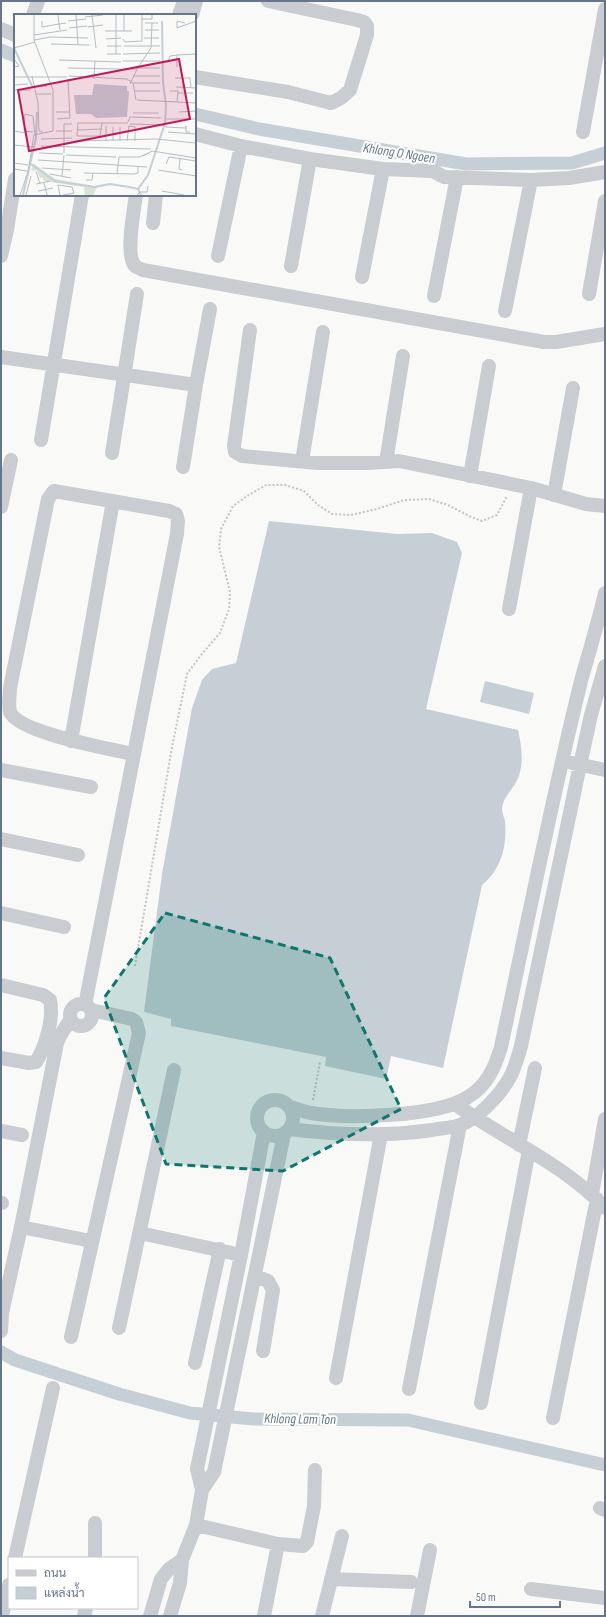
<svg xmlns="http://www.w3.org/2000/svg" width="606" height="1617" font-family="'Sofia Sans Condensed',Sarabun,sans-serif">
<rect width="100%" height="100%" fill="#f9f9f7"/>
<path fill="#c5cfd5" d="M269,521L397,534L432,533L457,542L462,553L426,709L518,730C522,748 525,768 515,784C510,792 502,800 502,809C502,813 504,817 505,821C507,845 502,869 482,885L443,1068L391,1056L386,1079L325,1066L326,1057L171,1026V1019L144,1012L162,874L192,708L202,680L212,669L236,663Z
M485,681L534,693L529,714L480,702Z"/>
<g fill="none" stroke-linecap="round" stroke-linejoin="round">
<path stroke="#c5cfd5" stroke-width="13" d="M1,50L15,56
M195,114L259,129L466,164L572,163L605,153
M1,1352L15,1360L119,1394L190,1413L253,1419L408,1420L605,1465"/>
<path stroke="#c2c4c7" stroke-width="2" stroke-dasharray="2 2" stroke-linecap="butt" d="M135,966L172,747L187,674L201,655L220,633L229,609L230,592L219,547L221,529L233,506L247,496L266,485H285L304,491L318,505L332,514L351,515L377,509L404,500L429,499L448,505L471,517L482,521L497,515L507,496
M313,1100L320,1062"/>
<path stroke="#c9ccd0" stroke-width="14" d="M33,15L38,1
M179,15L184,1
M192,15L196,1
M1,29L15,35
M195,77L288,92L331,103L341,98L350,90L367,35V26L364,22L357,20L268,1
M583,132L605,9
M195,134L241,146L310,159L383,169L433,171L444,177L531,180L569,178L605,172
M136,195C134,210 125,255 135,266C137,268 141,269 143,270L544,342H556L605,334
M153,223L156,195
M1,256L7,230L15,179
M218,256L241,146
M291,266L310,159
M362,277L383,169
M589,294L605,201
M434,296L457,177
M505,311L531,180
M250,330L234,446L235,452L242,456L318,463H367L399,461L531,488L586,504L605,506
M1,357L196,385L183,467
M196,385L210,309
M41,440L82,195
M112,453L137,294
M302,461L323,332
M386,462L403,356
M470,476L489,366
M554,495L573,388
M1,507L11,460
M509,609L531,488
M71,741L113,501
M572,763L605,770
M1,770L91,787
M1,839L78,855
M1,913L64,927
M1,985L43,995L50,1000C54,1018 46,1046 36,1062L29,1063L1,1058
M70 1015a11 11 0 1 1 22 0a11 11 0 1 1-22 0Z
M85,1005L177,534L178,521L176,514L169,511L54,491L48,499L10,688C10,695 8,705 10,712C19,733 111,749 133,754
M257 1118a18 18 0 1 1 36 0a18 18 0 1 1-36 0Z
M455,1104C504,1139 564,1164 605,1208
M290,1107C297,1109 304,1112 311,1113C348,1119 437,1117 468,1097C487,1086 495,1067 501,1047C527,925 551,802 581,681C589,652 598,623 605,593
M289,1129C337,1135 385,1137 432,1130C441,1128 452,1128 460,1125C478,1119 501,1094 510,1077C515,1068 518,1056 521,1046L580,765L591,715L605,666
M1,1131L22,1135
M519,1145L535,1068
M592,1194L605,1119
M1,1203H2
M21,1227L91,1241
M140,1233L241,1255
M256,1276L268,1281L273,1290L263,1351
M119,1328L174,1070
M1,1331L2,1313L21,1227L57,1043L60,1036L70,1020
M71,1337L139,1033L136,1022L132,1019L91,1010
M195,1363L220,1249
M336,1378L381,1134
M409,1389L460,1125
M481,1403L529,1150
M553,1418L597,1199
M202,1490L197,1469L241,1255L264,1132
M600,1508L605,1510
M95,1523V1558
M196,1525L278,1544L303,1546L307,1542L314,1506L315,1470
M15,1558L53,1388
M331,1579L411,1582
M531,1589L605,1598
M2,1616L9,1585
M84,1616L86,1608
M150,1616L161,1579L169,1569L182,1560
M170,1616L180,1583L182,1560L196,1525L202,1490L214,1472L284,1134
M264,1616L278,1544
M322,1616L342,1536
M417,1616L430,1550"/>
</g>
<path fill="#0f766e" fill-opacity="0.2" stroke="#0f766e" stroke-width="3" stroke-dasharray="8 5" stroke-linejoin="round" d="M165,913L330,958L401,1109L283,1171L166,1164L104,998Z"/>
<g text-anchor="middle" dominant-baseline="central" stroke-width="4" stroke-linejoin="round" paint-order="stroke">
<g font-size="14" font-style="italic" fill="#627785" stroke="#fff">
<text transform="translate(399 153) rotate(9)">Khlong O Ngoen</text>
<text transform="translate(300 1419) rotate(1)">Khlong Lam Ton</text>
</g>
</g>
<g transform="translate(14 14)">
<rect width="182" height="182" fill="#f9f9f7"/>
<path d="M19,149L41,165L80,172L93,171L83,174L79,181H71L70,173L30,167L29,164H26L23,156L17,157Z" fill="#dae2d7"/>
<path d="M80,70L113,72V77H115L113,103L82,104L77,100H62L60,81H78Z" fill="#c5cfd5"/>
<path fill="none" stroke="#c5cfd5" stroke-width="2" d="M0,34L19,74M17,150L41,167L80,173L96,170L115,173L124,175L127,181M124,175L134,161L151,109L152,91L149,69L148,7M9,181L22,124L23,98"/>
<path fill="none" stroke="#b5bdc4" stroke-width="1" d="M44,1L45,10L52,9M62,1L64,30M78,1L82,34M110,1V17M71,3L89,1M128,5H138V1M28,7V13L45,10L46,16M54,7L72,5M131,9H144M171,9L163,7V14L182,7M74,13L89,11M55,14L73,12M131,16H145M91,17H118M20,21L53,16M130,24H145M92,25L107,24M109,25L111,28L128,27V1M20,26L36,23L74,24M37,30L75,31M93,32H107M110,32H146M0,34L21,28M93,40H107M102,40V1M109,40L146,39M0,45L5,52L0,53M45,46L107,48M109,47H146M154,48L156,42L163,41M163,53V41L182,40M54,54L108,55M123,54H146M109,55H123M18,62L24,89L25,117L29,118M55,62L113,65L119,69L122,86M120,62H146M0,63H53M161,64H176L177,74M80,65L81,47M119,69H146M116,70L123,55L137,34L138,9M0,71L14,70M20,73L33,72M162,73L182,74M0,76H17M121,77H146M156,77H164L163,88M164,79H179M23,80H37M123,86L182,89M42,98H55M165,98L182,97M119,99H145M43,105L56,104L54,65M153,105H182M114,108L116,103L147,104M88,109L86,122H63L64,109H114M116,110L148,111L153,113M92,112V127M152,113L171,114M172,115V112V118H176M63,116L88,115M0,117L12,119M42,117H58M19,118L10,117L11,100L19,102L21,121M154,118L182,120M27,125L58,124M61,127L142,125L182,129M99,127V113M106,127V113M113,127L115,112L121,113V127M0,131L19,133M27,132L137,135M25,139L49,140M50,139V110H58M52,141L102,143M129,142L138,137L182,144M105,143H125L135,139M166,144L165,155L168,156M24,146L133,153M0,149L14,151M152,150L155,143L182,147M28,154L57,156M0,155L13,157M144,156L182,162M22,157L26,170M70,159L120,160L124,159V152M103,159L105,143M36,160L57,164M48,162L50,141M72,166H78L79,159M30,169L33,181M22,170L36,167M24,177L39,174M148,177L170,181M6,181L14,158L20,121L39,117V76L20,26V1M12,181L17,162M46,181L44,171L58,173L60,179L49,181M123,181L126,178H133L134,172"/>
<path fill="#c2185b" fill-opacity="0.15" stroke="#c2185b" stroke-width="2" d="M165,45L176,105L15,137L4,76Z"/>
<rect width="182" height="182" fill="none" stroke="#66768a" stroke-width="2"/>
</g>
<rect width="606" height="1617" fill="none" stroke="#66768a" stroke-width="4"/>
<rect x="8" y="1557" width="130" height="52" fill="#ffffff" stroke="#c2c8d0"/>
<rect x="16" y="1570" width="20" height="6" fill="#c9ccd0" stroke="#c2c8d0"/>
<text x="44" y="1577" font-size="12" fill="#66768a">ถนน</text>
<rect x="16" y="1587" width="20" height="12" fill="#c5cfd5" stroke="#c2c8d0"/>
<text x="44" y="1597" font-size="12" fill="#66768a">แหล่งน้ำ</text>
<path d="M470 1601v6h90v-6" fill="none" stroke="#66768a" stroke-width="2"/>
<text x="476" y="1601" font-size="12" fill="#66768a" stroke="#ffffff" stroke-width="3" paint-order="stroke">50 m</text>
</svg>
